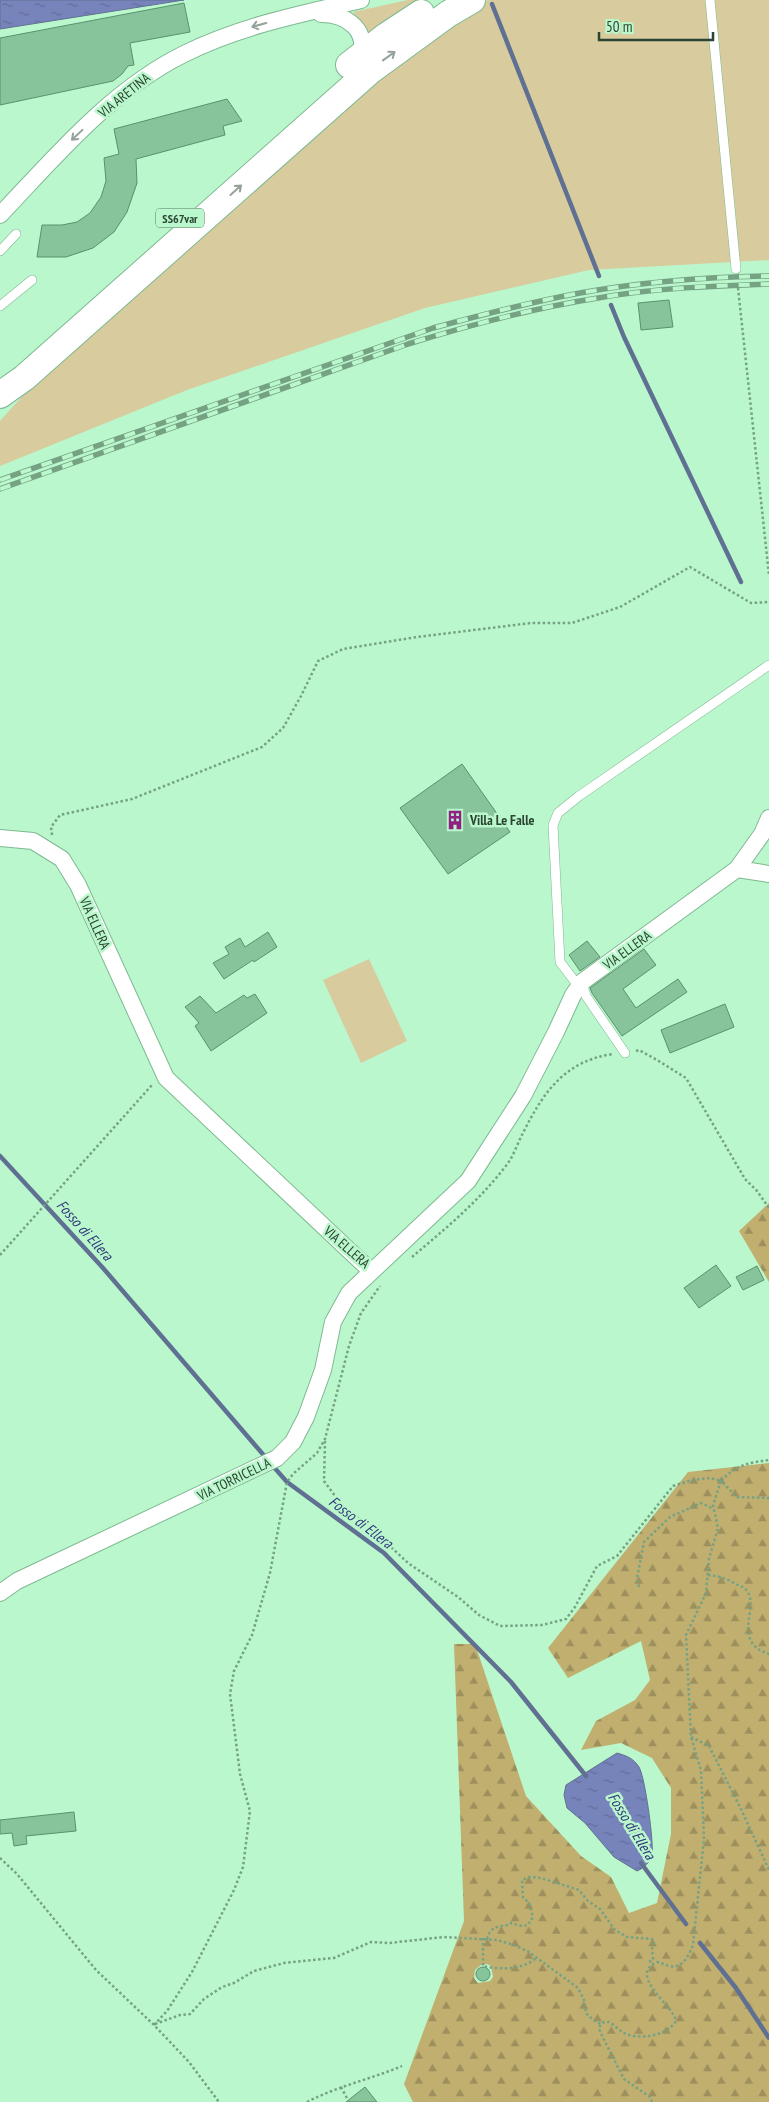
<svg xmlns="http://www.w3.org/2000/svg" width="769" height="2102" font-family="'PT Sans Narrow',sans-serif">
<defs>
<pattern id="forest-firs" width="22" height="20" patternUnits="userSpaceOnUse" patternTransform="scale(1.25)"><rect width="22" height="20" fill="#c1af70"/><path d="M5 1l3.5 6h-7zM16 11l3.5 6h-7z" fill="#9d905d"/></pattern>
<pattern id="water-ripples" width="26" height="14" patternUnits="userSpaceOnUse" patternTransform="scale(1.25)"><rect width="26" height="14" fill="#7783bb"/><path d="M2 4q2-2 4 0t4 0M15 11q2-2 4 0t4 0" fill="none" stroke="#626d99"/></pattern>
</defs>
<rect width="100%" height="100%" fill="#baf7cc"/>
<path fill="#d8cb9e" d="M408,0H428L369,39L353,12Z
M488,0H769V260L589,270L425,308L187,390L0,466V421L27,391L437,29Z
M369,959L407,1041L361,1063L323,980Z"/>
<path fill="url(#forest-firs)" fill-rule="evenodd" d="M769,1203V1282L739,1231Z
M769,1463V2102H413L404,2084L464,1921L454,1644H475L526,1796L581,1856L611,1877L629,1913L657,1903L671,1834V1788L652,1758L621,1743L581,1750L596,1721L635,1700L650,1680L641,1641L568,1678L548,1648L688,1472ZM487,1964L491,1966L493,1977L490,1981L478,1983L474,1978L475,1970L481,1965Z"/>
<path fill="url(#water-ripples)" stroke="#607092" d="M0,0H184L0,29Z
M617,1753C627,1756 633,1758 639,1767C645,1777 654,1842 652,1855C650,1862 644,1868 637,1871L614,1857L585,1823L567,1808L564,1795L566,1785Z"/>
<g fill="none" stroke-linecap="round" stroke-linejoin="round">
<path stroke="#607092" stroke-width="4.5" d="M492,4L599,276
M611,305L624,337L741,582
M0,1156L103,1268L267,1459
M272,1465L287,1482L384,1553L511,1682L586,1776
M641,1863L686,1924
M700,1943L736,1988L769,2038"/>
</g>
<path fill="#88c49b" stroke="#58926c" d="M184,3L190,32L130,43L134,65L128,66L122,74L113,81L0,105V38Z
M227,99L242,121L223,126L225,135L136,159L137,183L127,212L114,232L93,248L66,257H37L42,225H62L77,222L90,213L101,197L106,181L104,158L119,154L114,129Z
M669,300L673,327L641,330L638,303Z
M462,764L510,832L448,874L400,808Z
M268,932L277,947L254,962L253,960L224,979L213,963L229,954L225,947L240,938L245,947Z
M587,941L600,957L580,971L569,955Z
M644,949L656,965L623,989L636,1008L678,979L687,992L622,1036L592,993L590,988Z
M255,994L267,1013L211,1051L195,1026L199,1023L185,1007L200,996L216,1013L244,995L247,998Z
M725,1004L734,1027L670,1053L661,1030Z
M716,1265L731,1286L699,1308L684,1288Z
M757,1266L764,1280L743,1290L736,1277Z
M74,1812L76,1831L26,1836L27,1844L14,1846L12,1833L0,1834V1820Z
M476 1974a7 7 0 1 1 14 0a7 7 0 1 1-14 0Z
M365,2087L377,2102H346Z"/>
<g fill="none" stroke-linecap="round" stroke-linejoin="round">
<defs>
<path id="service" d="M710,0L736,269
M0,251L16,234
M0,306L32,280
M582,982L586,996L625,1053
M579,987L560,962L553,825L558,813L579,796L769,665"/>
<path id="minor" d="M321,14C347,14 371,31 359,60
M0,215C55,157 111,90 184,54C240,26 301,14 361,0
M0,838L33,841L62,859L78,885L166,1078L371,1271
M737,869L769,874
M0,1593L17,1581L277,1458L293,1442L306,1417L323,1370L333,1322L349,1293L468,1181L523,1096L556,1032L573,995L582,982L737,869L762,834L769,818"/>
<path id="primary" d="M349,65L386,36L421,13
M0,395L24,378L370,71L448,14L472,0"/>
</defs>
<use href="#service" stroke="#7eb991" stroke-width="10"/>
<use href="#minor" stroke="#7eb991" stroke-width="18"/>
<use href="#primary" stroke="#7eb991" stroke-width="28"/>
<path stroke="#76a284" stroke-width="2.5" stroke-dasharray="2.5 2.5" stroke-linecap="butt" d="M738,288L769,575
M52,835L51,827L60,815L132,799L262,747L283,728L301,696L318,661L343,649L417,637L531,623H572L620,607L690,567L751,603L769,602
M636,1051L639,1050L657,1060L686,1078L745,1179L757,1191L769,1208
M0,1255L152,1085
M412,1257C445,1229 478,1202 505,1167C513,1158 517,1144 523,1133C543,1093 564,1061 613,1054
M325,1441L324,1481L341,1504L375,1532L408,1563L458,1597L479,1615L500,1626L542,1625L566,1619L575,1607L597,1566L617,1556L673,1486L692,1480L710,1478L721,1481C736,1465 747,1463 769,1460
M708,1575C718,1576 725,1578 734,1583C737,1585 741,1586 744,1588C764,1603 728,1641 769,1654
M639,1587L637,1578L644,1542L670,1517L701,1503L714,1509
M691,1737L709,1746L741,1809L769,1870
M0,1858L17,1874L96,1970L154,2025L189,2062L219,2102
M483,1938V1966C499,1970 525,1970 537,1957
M487,1939C490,1927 498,1926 509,1925L511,1923L522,1926L528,1925L533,1917L529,1903L523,1897L522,1880L529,1877L541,1878L579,1890L588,1901L600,1909L615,1930L627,1937L652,1939L654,1942L652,1949L653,1959L650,1961L653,1964
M155,2024L180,2015L190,2014L204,1999L222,1987L234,1983L254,1971L284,1963L334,1958L371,1942L389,1943L444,1937L497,1940L514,1945L529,1952L578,1988L584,2000L586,2013L593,2020L601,2024
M154,2025L167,2011L192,1972L234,1890L243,1867L250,1811L240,1774L230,1694L234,1671L252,1635L270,1573L287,1482L293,1474L317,1453L325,1439L349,1346L361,1313L380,1286
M341,2087L349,2102
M307,2102C338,2086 371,2079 402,2066
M652,2102L650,2097L624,2079L600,2032L599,2027L604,2022H609C616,2026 621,2033 629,2035C644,2039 668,2035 676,2021C673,2005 627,1975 657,1962C662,1963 665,1965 670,1966C683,1969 689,1955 693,1945L704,1839L701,1770L691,1737L686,1635L706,1593L709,1559L718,1528L713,1505L721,1481L737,1497L769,1498"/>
<use href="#service" stroke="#fff" stroke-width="9"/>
<use href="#minor" stroke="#fff" stroke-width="16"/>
<use href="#primary" stroke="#fff" stroke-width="26"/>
<defs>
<path id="rail" d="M0,480L433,328C481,315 530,302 580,293C642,282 706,277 769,276
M0,489L408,344C470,325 533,308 598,298C654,288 712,286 769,284"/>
</defs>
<use href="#rail" stroke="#76a284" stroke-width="5.5"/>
<use href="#rail" stroke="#baf7cc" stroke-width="4" stroke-dasharray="11" stroke-linecap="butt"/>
</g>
<defs><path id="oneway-shaft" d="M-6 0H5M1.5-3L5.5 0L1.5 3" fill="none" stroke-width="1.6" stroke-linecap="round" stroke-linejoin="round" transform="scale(1.25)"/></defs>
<g stroke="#95a299">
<use href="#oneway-shaft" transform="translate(259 25) rotate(165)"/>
<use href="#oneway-shaft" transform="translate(389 56) rotate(-36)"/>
<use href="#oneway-shaft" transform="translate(77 135) rotate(137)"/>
<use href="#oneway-shaft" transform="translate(236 190) rotate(-42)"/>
</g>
<defs>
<symbol id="building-bare" viewBox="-9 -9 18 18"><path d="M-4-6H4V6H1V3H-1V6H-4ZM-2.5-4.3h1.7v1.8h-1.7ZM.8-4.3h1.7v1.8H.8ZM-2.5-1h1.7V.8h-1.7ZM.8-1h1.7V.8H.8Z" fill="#902081" stroke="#baf7cc" stroke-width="2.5" paint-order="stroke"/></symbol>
</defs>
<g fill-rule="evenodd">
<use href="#building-bare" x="441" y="806" width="28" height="28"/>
</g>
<g text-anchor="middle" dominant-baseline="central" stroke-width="5" stroke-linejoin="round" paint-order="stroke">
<rect fill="#baf7cc" stroke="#567a61" stroke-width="1" x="156" y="208.5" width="48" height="19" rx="4"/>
<g font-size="12" font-weight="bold" fill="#2b4433">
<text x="180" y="218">SS67var</text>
</g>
<g font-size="14" fill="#2b4433" stroke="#baf7cc">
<text transform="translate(124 95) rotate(-39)">VIA ARETINA</text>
<text transform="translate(95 923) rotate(66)">VIA ELLERA</text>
<text transform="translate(627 950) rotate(-36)">VIA ELLERA</text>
<text transform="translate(347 1247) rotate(41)">VIA ELLERA</text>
<text transform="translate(234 1479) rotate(-26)">VIA TORRICELLA</text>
</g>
<g font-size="14" font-weight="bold" fill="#2b4433" stroke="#baf7cc" text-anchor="start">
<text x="470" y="820">Villa Le Falle</text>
</g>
<g font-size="15" font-style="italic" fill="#2f387c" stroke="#baf7cc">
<text transform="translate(85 1230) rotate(48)">Fosso di Ellera</text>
<text transform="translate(361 1522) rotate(37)">Fosso di Ellera</text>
<text transform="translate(632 1826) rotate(58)">Fosso di Ellera</text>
</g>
</g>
<path d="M599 32v8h114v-8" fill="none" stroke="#2b4433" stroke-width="2.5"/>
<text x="606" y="32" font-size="15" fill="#2b4433" stroke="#baf7cc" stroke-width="4" paint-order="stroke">50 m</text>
</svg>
